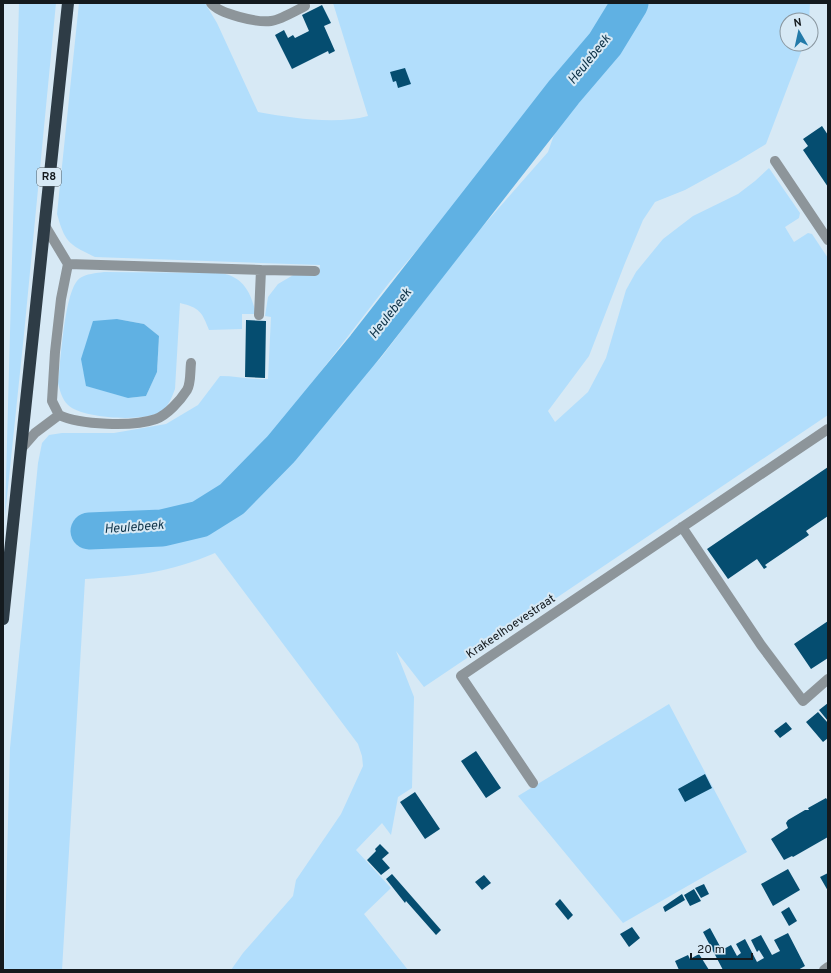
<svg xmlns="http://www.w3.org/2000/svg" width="831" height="973" font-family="Overpass,sans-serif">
<rect width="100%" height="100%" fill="#d7e9f5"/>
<path fill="#b2defc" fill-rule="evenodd" d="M19,3H56L24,334L5,516Z
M79,3H205L217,23L258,112C291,118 336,125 368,116L333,3H622C603,38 580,66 550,93L389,283L235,483L204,504L164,515L85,519L86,542L129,540L175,535L201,528L229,512L252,492L327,407L380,359L469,242L548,152L565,103L578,88L609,61L645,3H810L809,20H787V44H804L766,144L738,161L685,190L655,202L643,220L625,263L589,356L548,411L555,422L588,392L606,358L626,290L636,272L663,239L693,216L738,194L755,181L769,168L800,213L799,218L785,227L794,242L808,233L812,234L828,258V415L424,687L396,651L414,697L412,788L398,797L391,835L382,823L356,850L391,888L364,914L408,970H231L243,953L293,896L296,880L341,814L363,766L362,756L358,744L215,553C169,573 134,576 85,579L62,970H4L10,748L38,463L42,443L49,435L62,433H114L166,424L198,405L220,376C237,376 251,380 268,379L271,317L265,316L268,297L278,284L295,274H319L320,265L95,257C68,244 65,242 57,214Z
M104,272L221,273C244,277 251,293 256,314H242V329L209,330C202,312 200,308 180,303L175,389C172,397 168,408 160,412C145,422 82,419 68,405C62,399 60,391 58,383C61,362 64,289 80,278C86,274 96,273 104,272ZM117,319L144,324L159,336L157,372L146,396L128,398Z
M669,704L747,852L623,923L518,796Z"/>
<path fill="#60b1e3" d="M117,319L144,324L159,336L157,372L146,396L128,398L86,386L81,359L93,321Z"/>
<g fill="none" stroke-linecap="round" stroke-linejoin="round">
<path stroke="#60b1e3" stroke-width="37" d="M89,531L162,528L200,519L232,499L281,449L365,347L564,92L605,44L630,3"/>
</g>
<path fill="#054d70" d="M322,5L331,23L324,26L335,51L329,54L328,51L292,69L275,35L284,30L288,38L293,35L295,38L309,31L302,15Z
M405,68L411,84L398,88L396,81L393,82L390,72Z
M822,126L828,135V187L803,150L808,146L803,139Z
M246,320L266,321L265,378L245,377Z
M828,467V516L806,531L809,535L765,565L767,567L764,569L757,559L728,579L707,549Z
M828,621V658L811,669L794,644Z
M828,703V721L819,710Z
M818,712L828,723V738L823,742L806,722Z
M786,722L792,729L780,738L774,731Z
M476,751L501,788L486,798L461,761Z
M705,774L712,788L685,802L678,789Z
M415,792L440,829L425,839L400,802Z
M826,798L828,801V837L793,857L792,856L784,860L771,839L788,828L786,823L788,820L805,810H809L808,808Z
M380,844L389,853L382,859L390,868L381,875L367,860L376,851L375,849Z
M788,869L800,890L773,906L761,884Z
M828,873V891L820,877Z
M392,874L441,930L436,935L406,901L405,903L386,879Z
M484,875L491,883L482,890L475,882Z
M704,884L709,894L701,898L695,888Z
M694,889L701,901L690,906L684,895Z
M682,894L685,900L665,912L663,907Z
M560,899L573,915L568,920L555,904Z
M789,907L797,921L789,926L781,912Z
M632,927L640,938L629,947L620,934Z
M710,928L722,950L731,945L737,956L741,953L736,944L745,939L757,962L764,958L759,950L757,952L751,940L761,935L772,955L780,951L774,940L788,933L805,966L798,970H723L703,932Z
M699,954L709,970H679L675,961L688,955L690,959Z"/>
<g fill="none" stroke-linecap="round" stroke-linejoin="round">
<path stroke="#8d959a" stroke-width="10" d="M211,3C219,14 258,23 271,21C280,20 297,10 305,6
M775,161L828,240
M44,224L68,264
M261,270L315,271
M191,363C190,371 191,384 187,390C180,401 167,415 156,419C133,427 80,425 59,415L52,401L55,352L61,299L68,264L261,270L259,315
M21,449L35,433L59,415
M682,527L761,645L803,701L828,679
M533,783L461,676L828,429
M824,970L828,967"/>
<path stroke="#2e3c46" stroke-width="12" d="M3,619L68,3"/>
</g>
<g text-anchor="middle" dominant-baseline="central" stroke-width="4" stroke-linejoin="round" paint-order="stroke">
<rect fill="#d7e9f5" stroke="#4e585e" stroke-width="1" x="37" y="168" width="24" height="18" rx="3"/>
<g font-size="11" font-weight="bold" fill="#141a1e">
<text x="49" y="177">R8</text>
</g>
<g font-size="12" fill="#141a1e" stroke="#d7e9f5">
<text transform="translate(511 627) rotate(-34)">Krakeelhoevestraat</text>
</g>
<g font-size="13" font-style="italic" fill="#0d3146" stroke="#d7e9f5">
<text transform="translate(590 60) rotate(-51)">Heulebeek</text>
<text transform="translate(391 314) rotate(-52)">Heulebeek</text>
<text transform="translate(134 528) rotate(-4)">Heulebeek</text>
</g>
</g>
<rect width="831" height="973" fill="none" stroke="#141a1e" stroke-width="8"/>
<g transform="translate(799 32) rotate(351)"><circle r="19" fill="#d7e9f5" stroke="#89969f"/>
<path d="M0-3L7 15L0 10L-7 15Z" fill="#237aa9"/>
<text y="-6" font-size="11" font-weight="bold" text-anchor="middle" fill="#141a1e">N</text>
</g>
<path d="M691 953v6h61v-6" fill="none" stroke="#141a1e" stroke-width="2"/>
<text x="697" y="953" font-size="12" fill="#141a1e" stroke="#d7e9f5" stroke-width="3" paint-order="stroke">20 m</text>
</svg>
